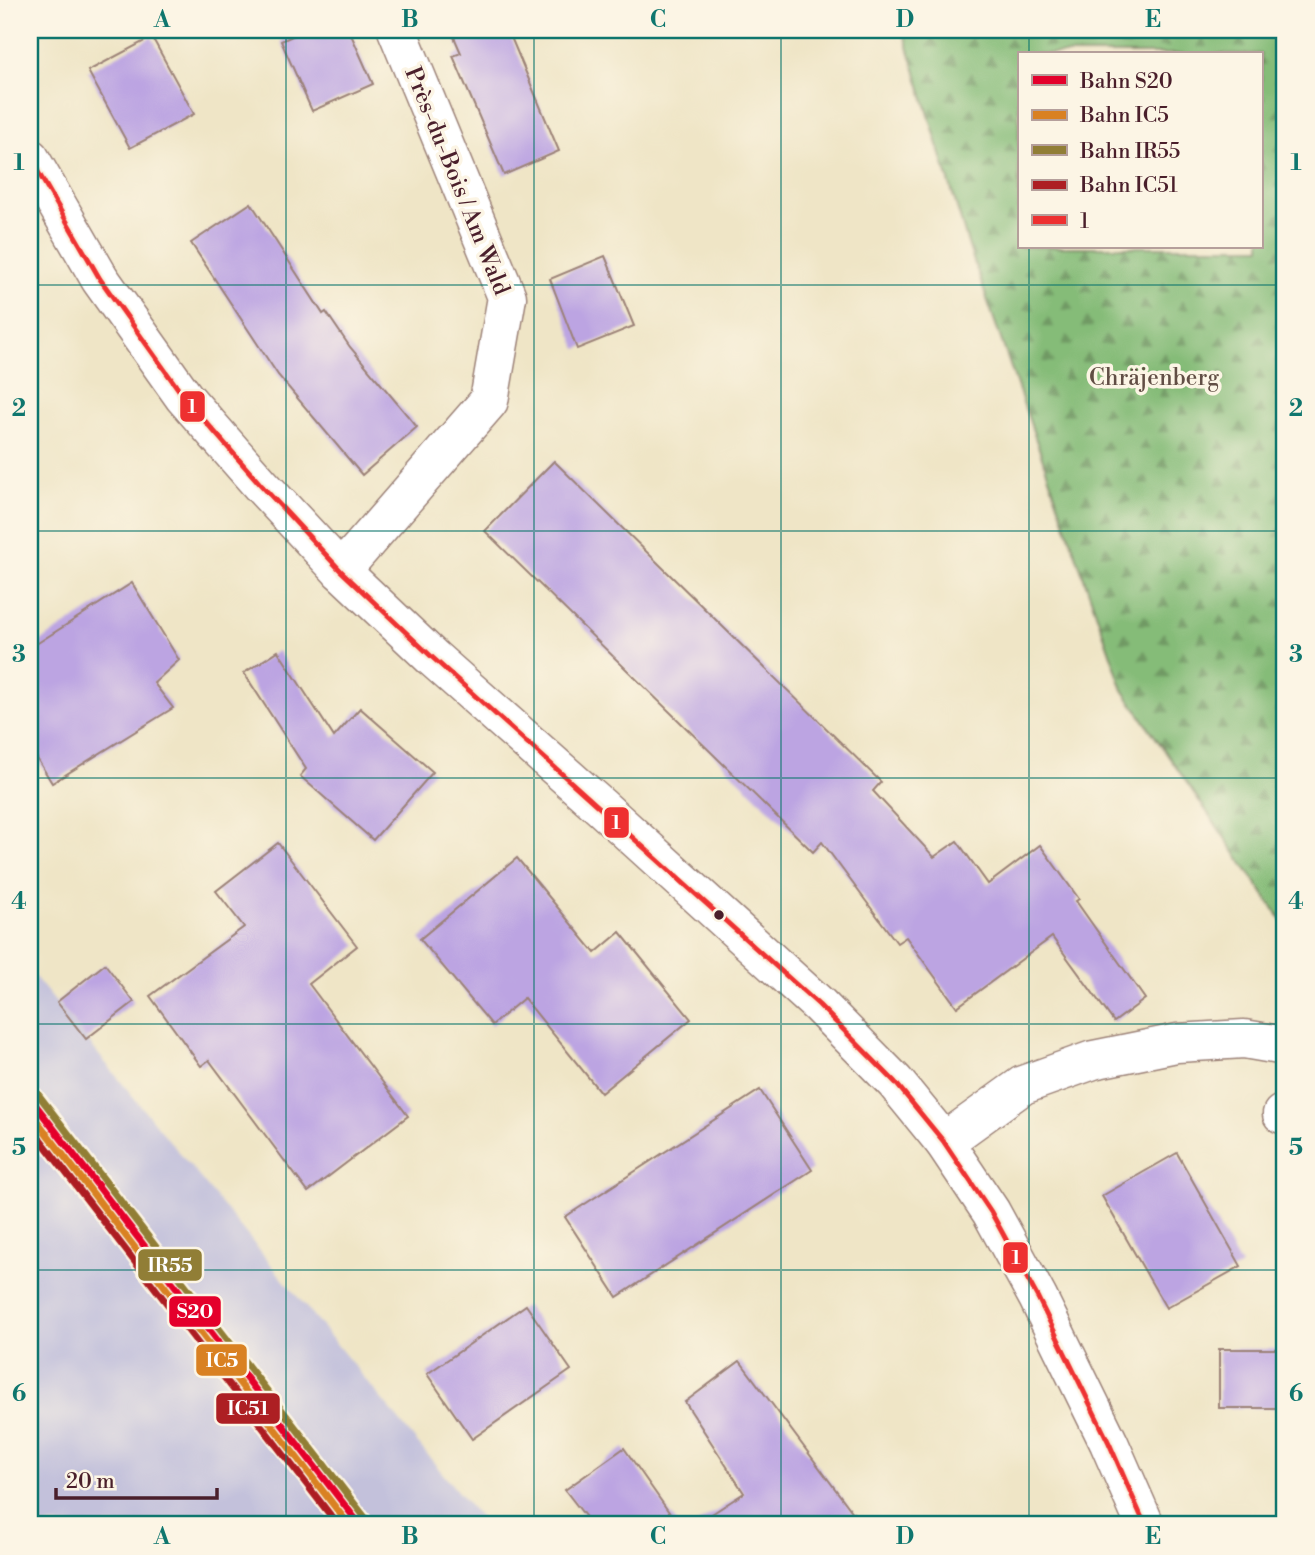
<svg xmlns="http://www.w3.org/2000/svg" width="1315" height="1555" font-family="'Libre Bodoni',serif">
<defs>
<pattern id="forest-firs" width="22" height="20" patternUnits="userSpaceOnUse" patternTransform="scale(1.75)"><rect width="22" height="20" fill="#85bc78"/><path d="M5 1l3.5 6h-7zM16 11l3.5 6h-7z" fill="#6f9863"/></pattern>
</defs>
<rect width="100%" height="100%" fill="#fcf5e5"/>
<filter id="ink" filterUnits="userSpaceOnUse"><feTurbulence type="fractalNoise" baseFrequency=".0143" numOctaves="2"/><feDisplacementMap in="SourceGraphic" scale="14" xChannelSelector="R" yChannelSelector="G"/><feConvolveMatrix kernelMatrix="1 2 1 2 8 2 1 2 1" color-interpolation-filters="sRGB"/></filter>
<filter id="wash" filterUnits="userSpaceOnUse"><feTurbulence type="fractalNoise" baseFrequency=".00686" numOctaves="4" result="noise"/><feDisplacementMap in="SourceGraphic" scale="28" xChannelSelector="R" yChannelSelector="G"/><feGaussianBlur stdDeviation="1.57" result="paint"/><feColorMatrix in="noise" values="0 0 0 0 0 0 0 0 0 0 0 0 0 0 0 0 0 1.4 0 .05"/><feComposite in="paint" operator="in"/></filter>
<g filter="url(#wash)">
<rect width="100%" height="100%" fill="#efe5c6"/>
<path fill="#c3c1db" d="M30,971L457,1491L486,1525H30Z"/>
<path fill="url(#forest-firs)" stroke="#686e52" stroke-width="2" fill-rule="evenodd" d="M903,30H1285V925L1123,690L970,250ZM1019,54H1261V247H1019Z"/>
<g id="blocks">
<path fill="#bca4e2" d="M306,30H349L373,84L312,111L281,41Z
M451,30H508L559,151L504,175L453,56L461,53Z
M152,37L194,114L130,148L88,71Z
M251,203L323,314L326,312L350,347L417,427L362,475L278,375L191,243Z
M605,256L634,326L577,349L550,279Z
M554,461L881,782L873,791L934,857L957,841L988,884L1040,845L1079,899L1076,901L1145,999L1114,1022L1052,937L957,1007L906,937L897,943L822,842L813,852L485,531Z
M132,583L179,660L154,683L173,708L52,783L30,747V648Z
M278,651L334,737L360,708L433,772L373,840L300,776L306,769L244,673Z
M278,843L357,946L309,984L408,1116L308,1192L209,1060L201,1066L150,996L244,927L216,891Z
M517,858L595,953L620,932L691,1019L601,1093L524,998L492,1025L420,939Z
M105,964L134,1002L86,1039L57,1002Z
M760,1090L812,1170L617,1297L565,1217Z
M1177,1153L1241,1266L1166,1308L1102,1196Z
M526,1305L571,1370L472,1439L427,1374Z
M1219,1349H1285V1408H1219Z
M740,1361L862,1525H695L744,1493L685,1402Z
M624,1448L678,1525H592L565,1490Z"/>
</g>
</g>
<g filter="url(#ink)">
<use href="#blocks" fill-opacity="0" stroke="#9c8278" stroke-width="2"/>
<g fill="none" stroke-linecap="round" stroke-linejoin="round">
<defs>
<path id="minor" d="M341,571L489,401L507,297L397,30
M1282,1114L1285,1115
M944,1142L1023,1085L1093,1060L1177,1043L1244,1039L1285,1046"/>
<path id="secondary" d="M30,158L100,279L184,397L261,485L341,571L433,658L601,807L819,1005L895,1082L944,1142L991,1212L1038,1298L1109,1443L1145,1525"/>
</defs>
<use href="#minor" stroke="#9c8278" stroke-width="41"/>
<use href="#secondary" stroke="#9c8278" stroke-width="41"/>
<use href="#minor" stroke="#fff" stroke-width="38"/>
<use href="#secondary" stroke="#fff" stroke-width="38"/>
<defs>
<path id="bus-1" d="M30,158L100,279L184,397L261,485L341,571L433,658L819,1005L895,1082L944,1142L991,1212L1038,1298L1109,1443L1145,1525"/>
</defs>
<use href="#bus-1" stroke="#fcf5e5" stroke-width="10"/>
<use href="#bus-1" stroke="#ee3030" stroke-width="5"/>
<defs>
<path id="rail-1" d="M30,1098L360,1525"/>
<path id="rail-2" d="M30,1112L349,1525"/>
<path id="rail-3" d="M37,1093L367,1520"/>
<path id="rail-4" d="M30,1126L338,1525"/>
</defs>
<use href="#rail-1" stroke="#fcf5e5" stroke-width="12"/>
<use href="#rail-2" stroke="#fcf5e5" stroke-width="12"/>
<use href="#rail-3" stroke="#fcf5e5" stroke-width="12"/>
<use href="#rail-4" stroke="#fcf5e5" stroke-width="12"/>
<use href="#rail-1" stroke="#e4002b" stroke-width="7"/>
<use href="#rail-2" stroke="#d98122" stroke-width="7"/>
<use href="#rail-3" stroke="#917e36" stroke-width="7"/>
<use href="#rail-4" stroke="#ad1f23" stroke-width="7"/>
</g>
</g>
<path fill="none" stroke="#0f766e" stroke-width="2" stroke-opacity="0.55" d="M286,30V1525M534,30V1525M781,30V1525M1029,30V54M1029,247V1525M30,285H1285M30,531H1285M30,778H1285M30,1024H1285M30,1270H1285"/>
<circle fill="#4a1f2b" stroke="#fcf5e5" stroke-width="2.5" cx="719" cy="915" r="6"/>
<g text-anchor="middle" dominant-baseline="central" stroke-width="7" stroke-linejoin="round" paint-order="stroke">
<g font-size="23" fill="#4a1f2b" stroke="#fcf5e5">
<text transform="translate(457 181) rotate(68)">Près-du-Bois / Am Wald</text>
</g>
<g font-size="23" fill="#614e44" stroke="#fcf5e5">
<text x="1154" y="378">Chräjenberg</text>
</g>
</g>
<g stroke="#fcf5e5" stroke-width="2.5">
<rect x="179" y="390" width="27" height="33" rx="7" fill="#ee3030"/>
<rect x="603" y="806" width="27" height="33" rx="7" fill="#ee3030"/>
<rect x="1002" y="1241" width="27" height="33" rx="7" fill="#ee3030"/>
<rect x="137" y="1248" width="66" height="34" rx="7" fill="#917e36"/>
<rect x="168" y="1295" width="54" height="33" rx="7" fill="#e4002b"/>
<rect x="195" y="1343" width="53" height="34" rx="7" fill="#d98122"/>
<rect x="215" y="1392" width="66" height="33" rx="7" fill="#ad1f23"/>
</g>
<g font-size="19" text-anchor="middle" font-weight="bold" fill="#fff">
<text x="192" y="413">1</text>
<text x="616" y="829">1</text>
<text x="1016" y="1264">1</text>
<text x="170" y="1272">IR55</text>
<text x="195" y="1318">S20</text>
<text x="222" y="1367">IC5</text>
<text x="248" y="1415">IC51</text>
</g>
<rect width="1315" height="1555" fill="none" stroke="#fcf5e5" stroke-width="77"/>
<rect x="1018" y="52" width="245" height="196" fill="#fcf5e5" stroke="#b59f9b" stroke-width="2"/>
<rect x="1032" y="75" width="35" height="10" fill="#e4002b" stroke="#b59f9b" stroke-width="2"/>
<text x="1080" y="88" font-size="21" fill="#4a1f2b">Bahn S20</text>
<rect x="1032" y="110" width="35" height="10" fill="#d98122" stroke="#b59f9b" stroke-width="2"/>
<text x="1080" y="122" font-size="21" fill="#4a1f2b">Bahn IC5</text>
<rect x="1032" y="145" width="35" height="10" fill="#917e36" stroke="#b59f9b" stroke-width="2"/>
<text x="1080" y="158" font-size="21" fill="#4a1f2b">Bahn IR55</text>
<rect x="1032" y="180" width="35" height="10" fill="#ad1f23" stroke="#b59f9b" stroke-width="2"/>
<text x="1080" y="192" font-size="21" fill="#4a1f2b">Bahn IC51</text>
<rect x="1032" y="215" width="35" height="10" fill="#ee3030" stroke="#b59f9b" stroke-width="2"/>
<text x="1080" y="228" font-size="21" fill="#4a1f2b">1</text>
<path d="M56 1488v10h161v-10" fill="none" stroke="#4a1f2b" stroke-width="3.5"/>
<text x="66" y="1488" font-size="21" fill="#4a1f2b" stroke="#fcf5e5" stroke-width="5" paint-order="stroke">20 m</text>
<rect x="38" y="38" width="1238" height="1478" fill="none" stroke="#0f766e" stroke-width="2.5"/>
<g font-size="23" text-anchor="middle" font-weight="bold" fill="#0f766e">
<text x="162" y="27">A</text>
<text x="410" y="27">B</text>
<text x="658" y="27">C</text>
<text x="905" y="27">D</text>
<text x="1153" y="27">E</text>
<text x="19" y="170">1</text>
<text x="1296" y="170">1</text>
<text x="19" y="416">2</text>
<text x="1296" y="416">2</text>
<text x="19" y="662">3</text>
<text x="1296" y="662">3</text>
<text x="19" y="909">4</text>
<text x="1296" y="909">4</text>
<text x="19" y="1155">5</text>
<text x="1296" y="1155">5</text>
<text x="19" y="1401">6</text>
<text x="1296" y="1401">6</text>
<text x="162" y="1544">A</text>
<text x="410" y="1544">B</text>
<text x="658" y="1544">C</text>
<text x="905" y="1544">D</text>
<text x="1153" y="1544">E</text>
</g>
</svg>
